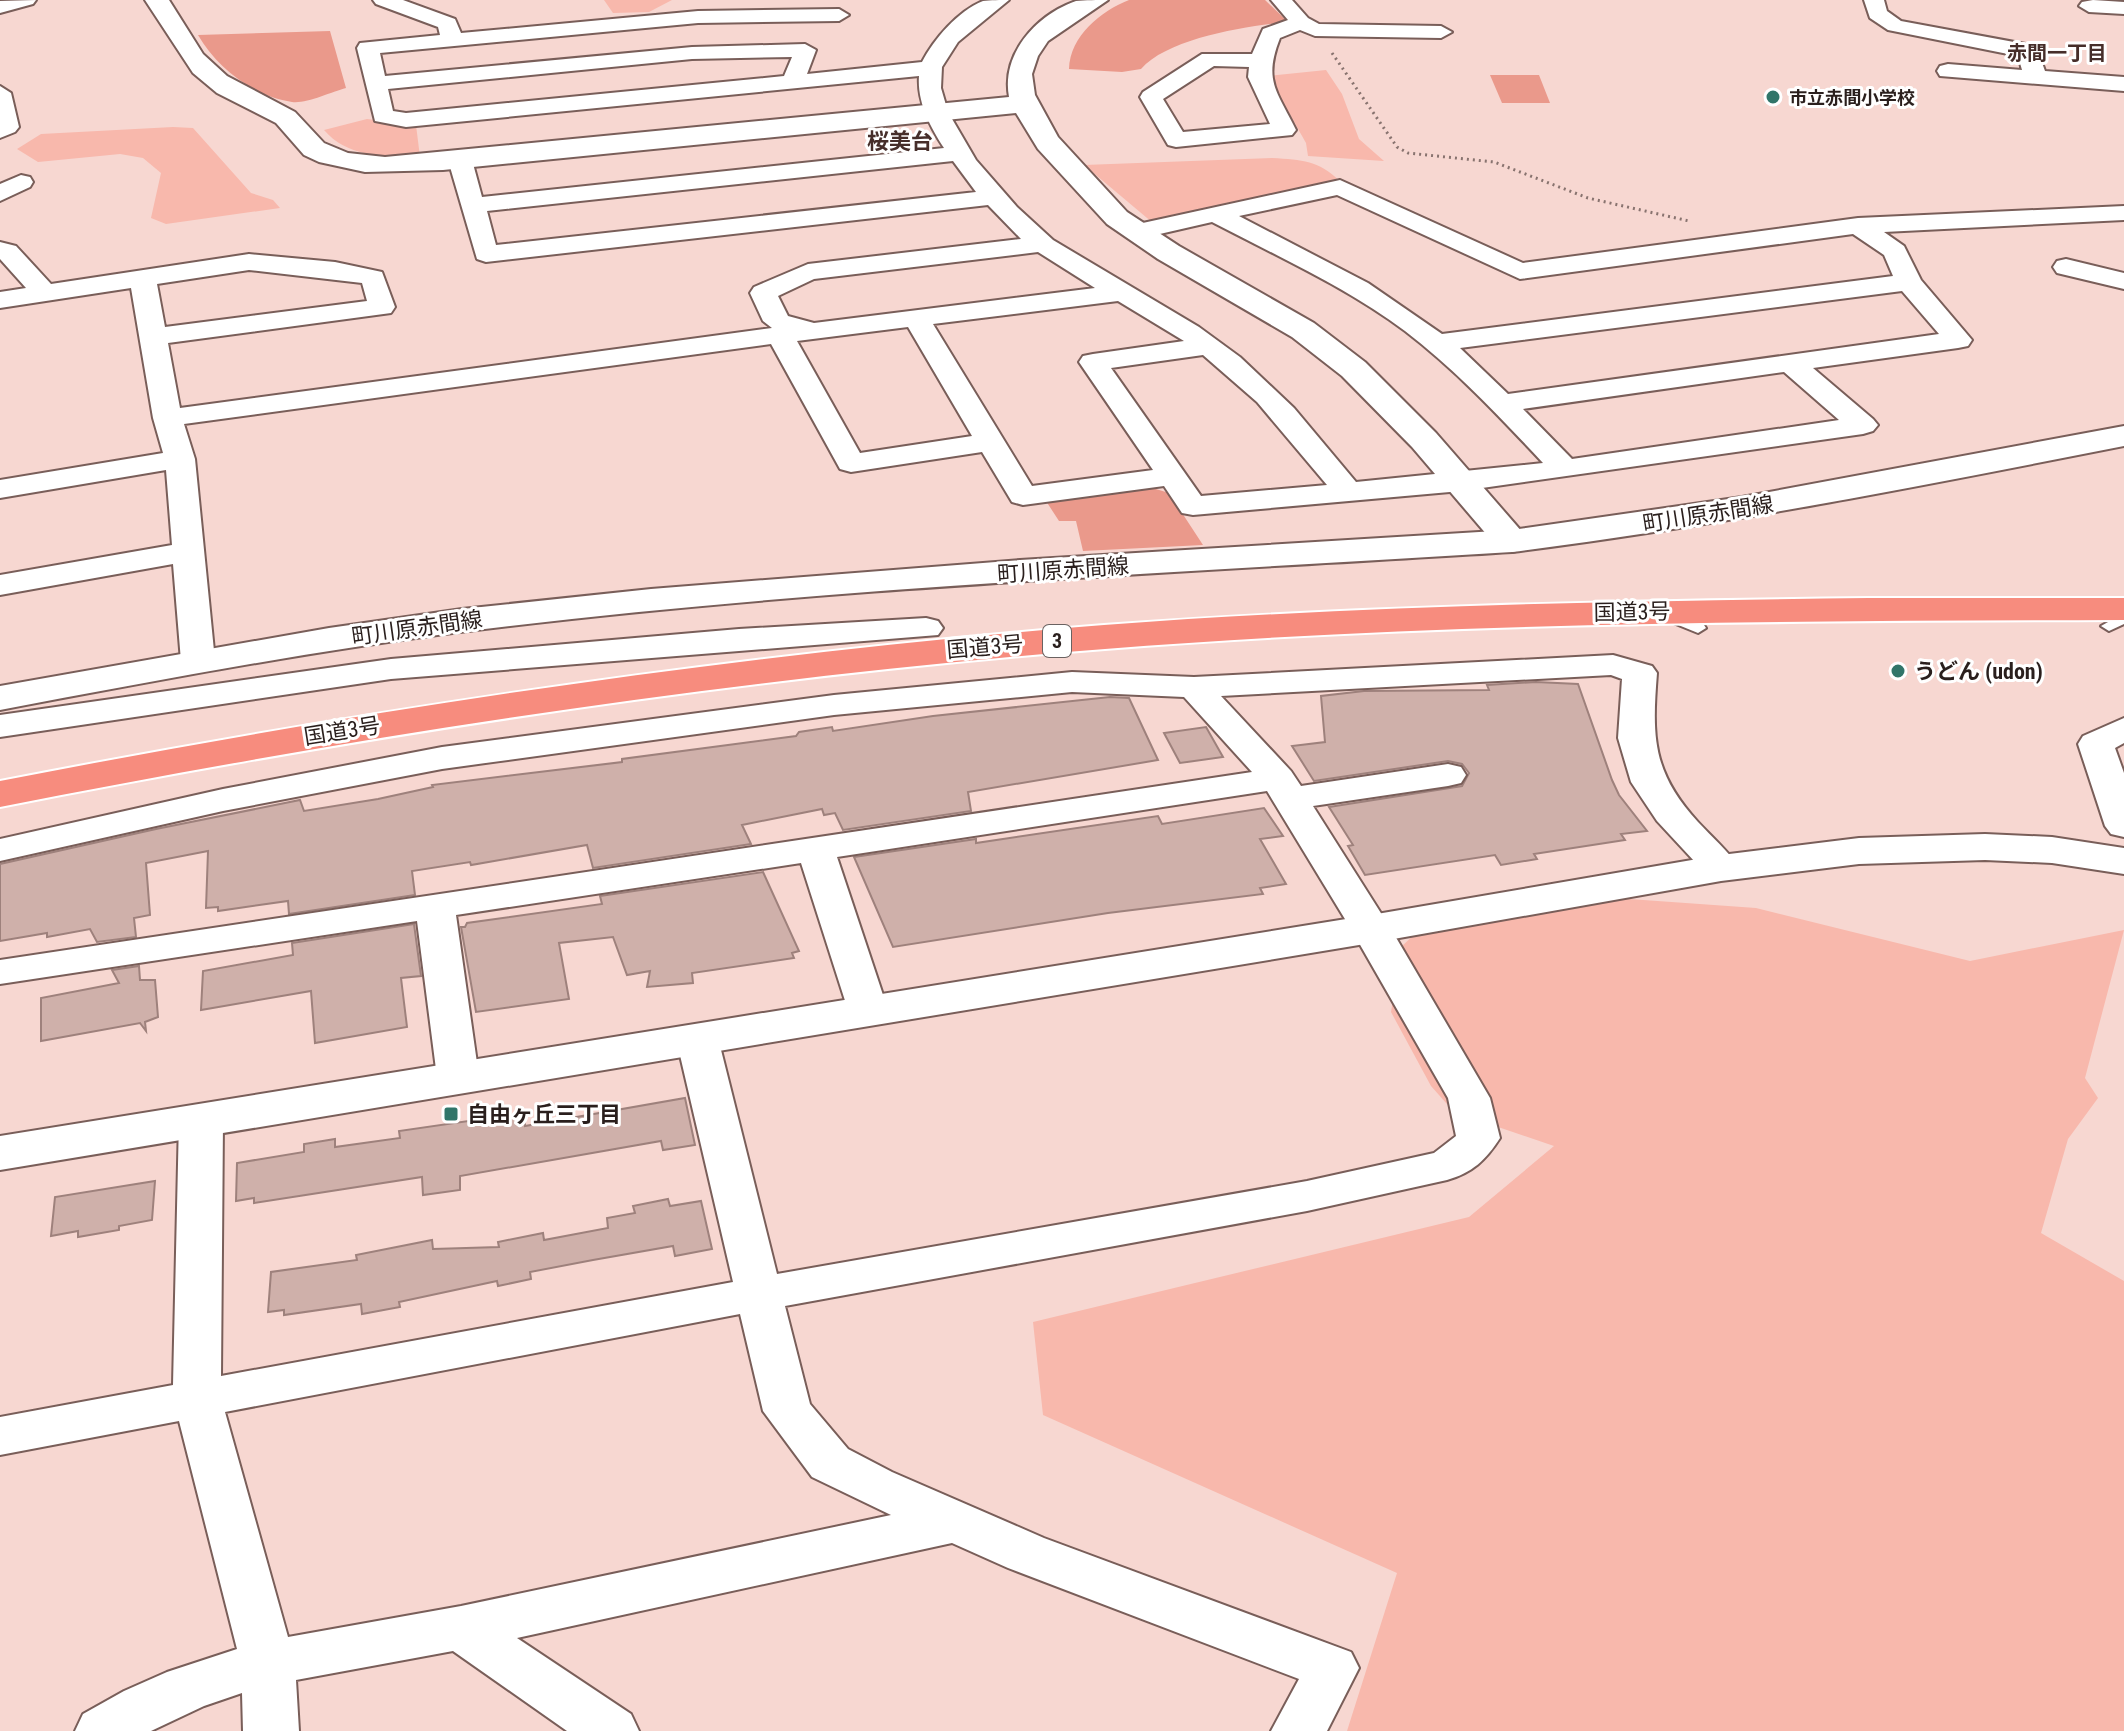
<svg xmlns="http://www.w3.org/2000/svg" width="2124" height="1731" font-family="'Roboto Condensed','Noto Sans JP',sans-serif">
<rect width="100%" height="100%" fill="#f7d7d1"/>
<path fill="#f8b8ac" d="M604,0H672L649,12L613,13Z
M1326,70L1342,94L1359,139L1384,161L1308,156L1306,143L1268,76Z
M367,119L416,125L420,157C386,157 348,158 324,130Z
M173,127L193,128L251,193L273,200L280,208L166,224L151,218L161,173L143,158L120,154L38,162L17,149L41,134Z
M1272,158C1303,160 1318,160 1341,182L1153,223L1084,165Z
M1573,895L1756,908L1970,961L2124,930L2085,1078L2098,1098L2068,1139L2041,1233L2124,1281V1731H1347L1397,1573L1043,1415L1033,1322L1469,1217L1554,1146L1454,1112L1431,1086L1391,1012L1402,946L1429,921Z"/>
<path fill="#ea998b" d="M1129,0H1265L1288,22C1247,26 1168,38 1141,69L1122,72L1069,69C1070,36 1101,11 1129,0Z
M330,31L346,88C331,92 306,104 292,102C253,96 217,68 198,35Z
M1490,75H1539L1550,103H1502Z
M1146,486L1169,493L1203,545L1083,551L1076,521H1059L1046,501Z"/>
<path fill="#cfb0aa" stroke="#9e817c" stroke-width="2" d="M1536,682L1578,684L1612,780L1619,795L1647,831L1621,834L1625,840L1534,854L1537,859L1501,865L1495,855L1365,875L1348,846L1353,845L1329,807L1462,786L1469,773L1462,764L1448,761L1314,781L1292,746L1325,742L1321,696L1364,691L1489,690L1487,685Z
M1110,697L1129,698L1158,760L968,792L971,811L843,830L835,813L824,815L822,809L742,825L751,844L593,868L587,845L471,865L470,862L412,871L415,895L289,914L288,901L218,911V907L206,908L208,851L146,863L150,915L134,918L136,937L97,942L90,929L47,937V933L0,941V864L156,829L300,800L304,811L378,799L433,787L432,785L622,762V759L796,736L799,732L832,727L833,731L933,716Z
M1206,727L1223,757L1180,763L1164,733Z
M1264,808L1283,836L1260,839L1286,884L1260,888L1263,894L1108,913L893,947L854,857L976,839V843L1158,816L1162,824Z
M763,872L799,951L792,953L794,958L692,973L693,983L647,987L650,971L627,975L613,937L559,943L569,999L476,1012L461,927H465L467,923L602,904L600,896Z
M414,924L421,976L401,978L407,1027L315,1043L311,991L201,1010L203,971L293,955L292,943Z
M139,966L140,980H155L158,1017L145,1022L146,1031L140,1023L41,1041V998L119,983L112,970Z
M685,1098L695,1145L663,1150L661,1141L460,1176V1190L423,1195L422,1177L254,1203V1198L236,1201L237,1163L304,1152V1144L335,1139V1147L400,1138L399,1131L524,1113L525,1126Z
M155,1181L152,1220L119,1226V1230L78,1237V1231L51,1236L55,1197Z
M668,1199L670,1206L701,1201L712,1249L675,1256L673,1246L593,1260L530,1272L531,1279L498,1286L497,1281L399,1302L400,1307L362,1314L361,1304L284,1315V1310L268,1312L271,1272L357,1260L356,1255L432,1240L433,1249L499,1247L498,1242L543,1233L544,1240L608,1228L607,1218L635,1213L633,1206Z"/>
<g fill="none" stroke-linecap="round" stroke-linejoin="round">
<defs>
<path id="service" d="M1667,610L1704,625L1706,628L1698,633L1661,618L1659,615Z
M2124,613V624L2109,631L2101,626Z"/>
<path id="minor" d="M36,0L33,4L0,13V1Z
M373,0H403L455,19L461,33L698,11L839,9L849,15L839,21L698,23L380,53L385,76L692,47L805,44L816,50L807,74L922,62C934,39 958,11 983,1C990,0 1001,0 1009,0L958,42L942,67L941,88L948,112L976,160L1017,207L1053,240L1199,327L1240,357L1294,408L1356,482L1543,463C1499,416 1456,370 1405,331C1346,287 1277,256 1212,222L1138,239L1129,236L1125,231L1129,226L1340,180L1523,263L1858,218L2124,206V220L1884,232L1904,246L1921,280L1972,340L1968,346L1958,348L1813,368L1873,419L1878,425L1873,431L1863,434L1461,491L1193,515L1182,513L1164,486L1023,505L1012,502L982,452L851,472L840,469L771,344L184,424L195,459L215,661L210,668L198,671L186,668L181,661L173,564L0,595V575L172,545L166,470L0,498V480L163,453L153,418L131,288L0,308V292L26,288L0,259V242L16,246L51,284L249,254L335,262L382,272L395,307L391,313L168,343L180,408L772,328L763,321L750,293L754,287L808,264L1021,239L988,205L486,262L477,259L448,160L452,155H468L472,160L482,197L944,148C930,127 917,102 919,76L406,127L375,121L357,48L360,43L440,35L438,27L376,4ZM792,57L784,76L406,113L393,111L388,89L692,59ZM953,161L976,192L496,245L487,211ZM1337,195L1520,279L1853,234L1884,255L1893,276L1442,334L1368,283L1239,216ZM1038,252L1095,288L814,323L788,316L778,296L814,279ZM249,270L362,283L367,301L165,327L157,284ZM1902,291L1939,334L1508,394L1460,348ZM1118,301L1184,341L1093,354L1083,356L1079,362L1153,470L1032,486L933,324ZM908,327L972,436L860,453L797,341ZM1203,355L1257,402L1327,485L1201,496L1111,368ZM1784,372L1839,420L1572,459L1523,409Z
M1271,0H1292L1308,18L1319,24L1441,26L1452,32L1441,38L1315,36L1300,30L1280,38C1263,81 1277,91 1296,130L1292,135L1176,147L1168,145L1140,97L1143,92L1202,54H1252L1263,29L1288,20ZM1214,66L1249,67L1248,77L1270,124L1183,132L1163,99Z
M1864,0H1884L1887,11L1901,21L2036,46L2045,71L2124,77V91L1940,76L1937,71L1940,66L1948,64L2022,70L2018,56L1888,30L1870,18Z
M2093,0L2124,2V14L2089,12L2079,6L2082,2Z
M0,86L11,93L19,127L15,132L0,138Z
M21,175L30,177L33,182L30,187L0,201V184Z
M2066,259L2124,273V289L2057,273L2053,267L2057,261Z
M926,618L938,621L943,628L938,635L391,679L0,737V715L391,659L739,629Z
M1613,655L1652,666L1657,673C1652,737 1652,772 1698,822C1712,837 1728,851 1740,868L1734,876L1721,879L1708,876L1657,821L1631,782L1618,738L1622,679L1611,675L1221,696L1291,771L1301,786L1448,764L1461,767L1466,775L1461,783L1448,786L1313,806L1391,929L1490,1098L1500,1138C1486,1160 1472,1173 1447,1180L1307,1211L785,1306L810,1404L848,1449L892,1472L1044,1538L1351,1652L1359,1668L1327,1731H1271L1299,1679L1008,1568L952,1543L517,1638L631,1714L639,1731H567L453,1651L296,1680L299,1731H243L242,1693L204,1706L151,1731H75L83,1714L124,1691L167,1672L237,1649L179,1421L0,1455V1417L173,1385L179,1120L186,1110L201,1106L216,1110L223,1120L221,1376L733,1282L676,1038L682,1029L697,1025L712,1029L718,1038L777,1274L1307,1181L1434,1153L1456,1136L1448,1098L1351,929L1267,791L837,857L888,1010L882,1019L868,1023L854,1019L848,1010L801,863L456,915L479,1077L473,1087L458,1091L443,1087L437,1077L417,921L0,984V960L1252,772L1184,697L1072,692L834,715L442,769L223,811L0,861V839L223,789L442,747L834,695L1072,672L1194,677ZM740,1314L763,1411L812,1477L891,1515L461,1606L288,1637L225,1412Z
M2124,718V743L2115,748L2124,773V837L2111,834L2105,826L2078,744L2083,736Z"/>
<path id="tertiary" d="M145,0H169L203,54L227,76L295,112L324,143L348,153L385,157L1009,97C1001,54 1036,15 1076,1C1085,0 1098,0 1108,0L1048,41L1038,56L1032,74L1035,95L1058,137L1127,212L1179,246L1314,323L1365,362L1436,433L1530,541L1525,549L1512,552L1499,549L1412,447L1342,376L1292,337L1158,259L1107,224L1038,149L1016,113L443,170L365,172L319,162L304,155L276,123L217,93L193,73Z
M1985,834L2052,837L2124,848V874L2052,863L1985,860L1859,864L1721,881L1371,943L0,1170V1136L1371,915L1721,855L1859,838Z"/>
<path id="secondary" d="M2124,426V446C1921,486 1718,526 1512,552C1161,574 809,588 460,632C306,652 153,681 0,710V686L329,628L462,609L651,589L1020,560L1512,530L1742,497Z"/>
<path id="trunk" d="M1869,598H2124V620C1784,621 1444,622 1105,649C733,678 365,735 0,807V781C365,710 733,654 1104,625C1358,606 1614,601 1869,598Z"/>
</defs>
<use href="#service" stroke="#795e59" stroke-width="4"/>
<use href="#minor" stroke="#795e59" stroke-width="4"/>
<use href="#tertiary" stroke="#795e59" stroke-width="4"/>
<use href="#secondary" stroke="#795e59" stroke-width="4"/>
<use href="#trunk" stroke="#fff" stroke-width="4"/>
<path stroke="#88736f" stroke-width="3" stroke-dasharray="2 4" stroke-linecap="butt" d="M1332,53L1397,147L1408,153L1494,162L1588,198L1689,221"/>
<use href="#service" fill="#fff" fill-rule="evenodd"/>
<use href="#minor" fill="#fff" fill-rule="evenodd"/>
<use href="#tertiary" fill="#fff" fill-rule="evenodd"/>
<use href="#secondary" fill="#fff" fill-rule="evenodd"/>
<use href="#trunk" fill="#f78c7e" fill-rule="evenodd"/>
</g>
<g fill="#317569" stroke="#fff" stroke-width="3">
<circle cx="1773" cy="97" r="8"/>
<circle cx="1898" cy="671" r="8"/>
<rect x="443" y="1106" width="16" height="16" rx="4"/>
</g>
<g text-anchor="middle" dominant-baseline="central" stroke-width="6" stroke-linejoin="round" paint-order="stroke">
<g font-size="18" font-weight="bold" fill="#2a1f1d" stroke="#fff" text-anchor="start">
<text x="1789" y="97">市立赤間小学校</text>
</g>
<g font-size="20" font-weight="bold" fill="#462e2a" stroke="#fff">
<text x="2057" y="53">赤間一丁目</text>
</g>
<rect fill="#fff" stroke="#6a6261" stroke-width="2" x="1043" y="625" width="28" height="32" rx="6"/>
<g font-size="20" font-weight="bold" fill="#2a1f1d">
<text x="1057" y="641">3</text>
</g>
<g font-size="22" font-weight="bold" fill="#462e2a" stroke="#fff">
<text x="900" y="141">桜美台</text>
</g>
<g font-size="22" fill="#2a1f1d" stroke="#fff">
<text transform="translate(1708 514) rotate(-9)">町川原赤間線</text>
<text transform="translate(1063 570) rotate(-4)">町川原赤間線</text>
<text transform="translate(1632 612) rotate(-1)">国道3号</text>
<text transform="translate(417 628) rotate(-8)">町川原赤間線</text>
<text transform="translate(985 647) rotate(-5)">国道3号</text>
<text transform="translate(342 731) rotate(-9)">国道3号</text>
</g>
<g font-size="22" font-weight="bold" fill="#2a1f1d" stroke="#fff" text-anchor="start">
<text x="1914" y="671">うどん (udon)</text>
<text x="467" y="1114">自由ヶ丘三丁目</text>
</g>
</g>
</svg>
